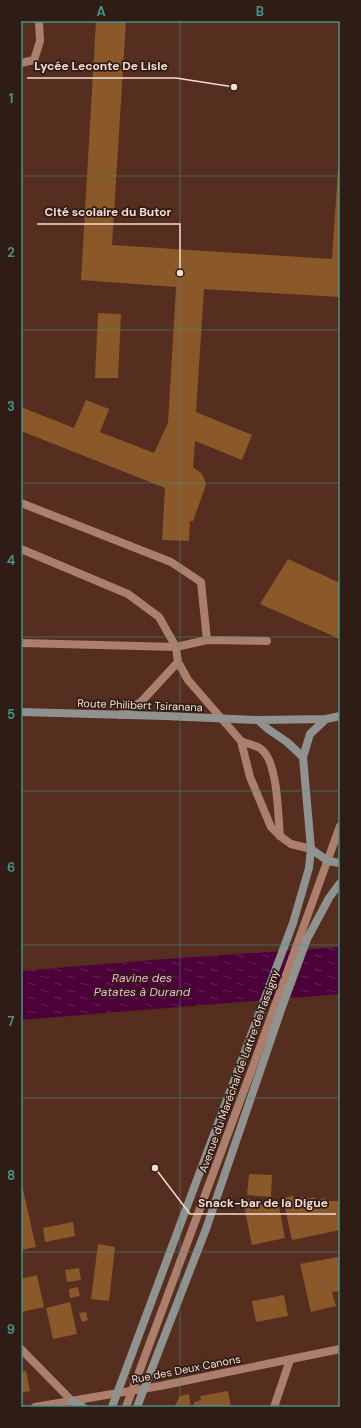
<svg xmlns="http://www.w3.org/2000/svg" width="361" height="1428" font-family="'DM Sans',sans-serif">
<defs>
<pattern id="water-ripples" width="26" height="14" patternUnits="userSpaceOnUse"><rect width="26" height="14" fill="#4c013b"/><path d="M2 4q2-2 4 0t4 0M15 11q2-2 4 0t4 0" fill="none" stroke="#662556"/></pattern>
</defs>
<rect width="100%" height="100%" fill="#552e1f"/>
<path fill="url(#water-ripples)" d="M340,947V994L21,1020V971L151,960Z"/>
<path fill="#8b582a" d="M96,21H126L112,245L332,259L339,155L340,156V297L204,289L196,412L252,435L242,460L195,441L193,467L201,473L204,478L206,485L193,521H190L189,541L162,540L165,488L21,431V407L74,428L86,400L109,409L100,432L154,453L168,423L176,287L81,280Z
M98,313L121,314L118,378H95Z
M288,559L340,583V639L260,604Z
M249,1174L272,1175L271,1197L247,1195Z
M21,1181L36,1247L21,1250Z
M293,1196L294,1199L303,1197L304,1200L315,1197V1200L325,1198L326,1201H340V1230L292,1240L283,1198Z
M251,1199L253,1206L278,1202L285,1238L252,1245L243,1201Z
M73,1222L75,1236L45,1242L43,1228Z
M98,1244L115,1247L109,1301L91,1299Z
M338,1257L340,1264V1291L332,1292L336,1306L311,1312L300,1264Z
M79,1268L81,1280L67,1282L65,1270Z
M37,1275L44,1307L21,1312V1279Z
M78,1287L80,1296L70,1298L69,1289Z
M284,1295L288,1316L256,1322L252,1301Z
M70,1302L77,1334L53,1339L46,1308Z
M86,1312L88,1320L82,1322L79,1313Z
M26,1371L30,1391L21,1393V1372Z
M228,1391L231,1407H193L194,1402L201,1400L200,1396Z
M189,1394L191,1407H174L180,1396Z"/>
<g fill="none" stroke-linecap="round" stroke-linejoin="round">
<path stroke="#ac7e6d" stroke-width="8" d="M21,63L34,60L40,41L39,21
M21,549L128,594L159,617L176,647L178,662L188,680L241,741L250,777L271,827L280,836L291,844L311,849
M120,715L141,702L178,662
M241,741C247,744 256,745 261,749C278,761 278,816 280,836
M126,1407L252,1069L340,826"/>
<path stroke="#ac7e6d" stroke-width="8" d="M21,503L171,562L201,582L207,640
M21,643L176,647L207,640L267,641
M21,1349L72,1401
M35,1407L160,1386L340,1349
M274,1407L290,1360"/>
<path stroke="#909290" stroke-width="8" d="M21,712L165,716L258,720L326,719
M258,720L268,729L287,742L303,757
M311,849L328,861L340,863
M72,1401L83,1407
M112,1407L293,923L309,868L311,849L303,757L310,734L326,719L340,716
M137,1407L206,1229L282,1007L307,939L329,898L340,883"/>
</g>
<path fill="none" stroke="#499087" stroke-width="1" stroke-opacity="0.55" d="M180,21V1407M21,176H340M21,330H340M21,483H340M21,637H340M21,791H340M21,945H340M21,1098H340M21,1252H340"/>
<g text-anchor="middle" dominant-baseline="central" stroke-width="3.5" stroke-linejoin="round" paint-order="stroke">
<g font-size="11" fill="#f6dcd2" stroke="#2e1c15">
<text transform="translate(140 705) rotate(2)">Route Philibert Tsiranana</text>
<text transform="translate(239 1071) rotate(-70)">Avenue du Maréchal de Lattre de Tassigny</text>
<text transform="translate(186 1369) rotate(-11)">Rue des Deux Canons</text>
</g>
<g font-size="12" font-style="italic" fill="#f9adde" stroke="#2e1c15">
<text x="142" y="978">Ravine des<tspan x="142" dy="14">Patates à Durand</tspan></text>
</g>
</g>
<path fill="none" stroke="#f6dcd2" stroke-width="1.5" d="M234 87L176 78H27M180 273L180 224H37M155 1168L190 1214H336"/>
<g fill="#f6dcd2" stroke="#2e1c15" stroke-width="1.5">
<circle cx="234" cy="87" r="4"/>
<circle cx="180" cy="273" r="4"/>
<circle cx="155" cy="1168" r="4"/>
</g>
<g font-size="12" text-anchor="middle" font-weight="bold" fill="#f6dcd2" stroke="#2e1c15" stroke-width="3.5" stroke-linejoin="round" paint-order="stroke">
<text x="101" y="70">Lycée Leconte De Lisle</text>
<text x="108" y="216">Cité scolaire du Butor</text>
<text x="263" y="1207">Snack-bar de la Digue</text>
</g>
<rect width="361" height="1428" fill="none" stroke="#2e1c15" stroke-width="44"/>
<rect x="22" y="22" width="317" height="1384" fill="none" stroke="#499087" stroke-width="1.5"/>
<g font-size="13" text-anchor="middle" font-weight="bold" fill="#499087">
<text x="101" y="16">A</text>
<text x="260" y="16">B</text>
<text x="11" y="103">1</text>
<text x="11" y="257">2</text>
<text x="11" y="411">3</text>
<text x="11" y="565">4</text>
<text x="11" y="719">5</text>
<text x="11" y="872">6</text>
<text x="11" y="1026">7</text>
<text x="11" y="1180">8</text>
<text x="11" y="1334">9</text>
</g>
</svg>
